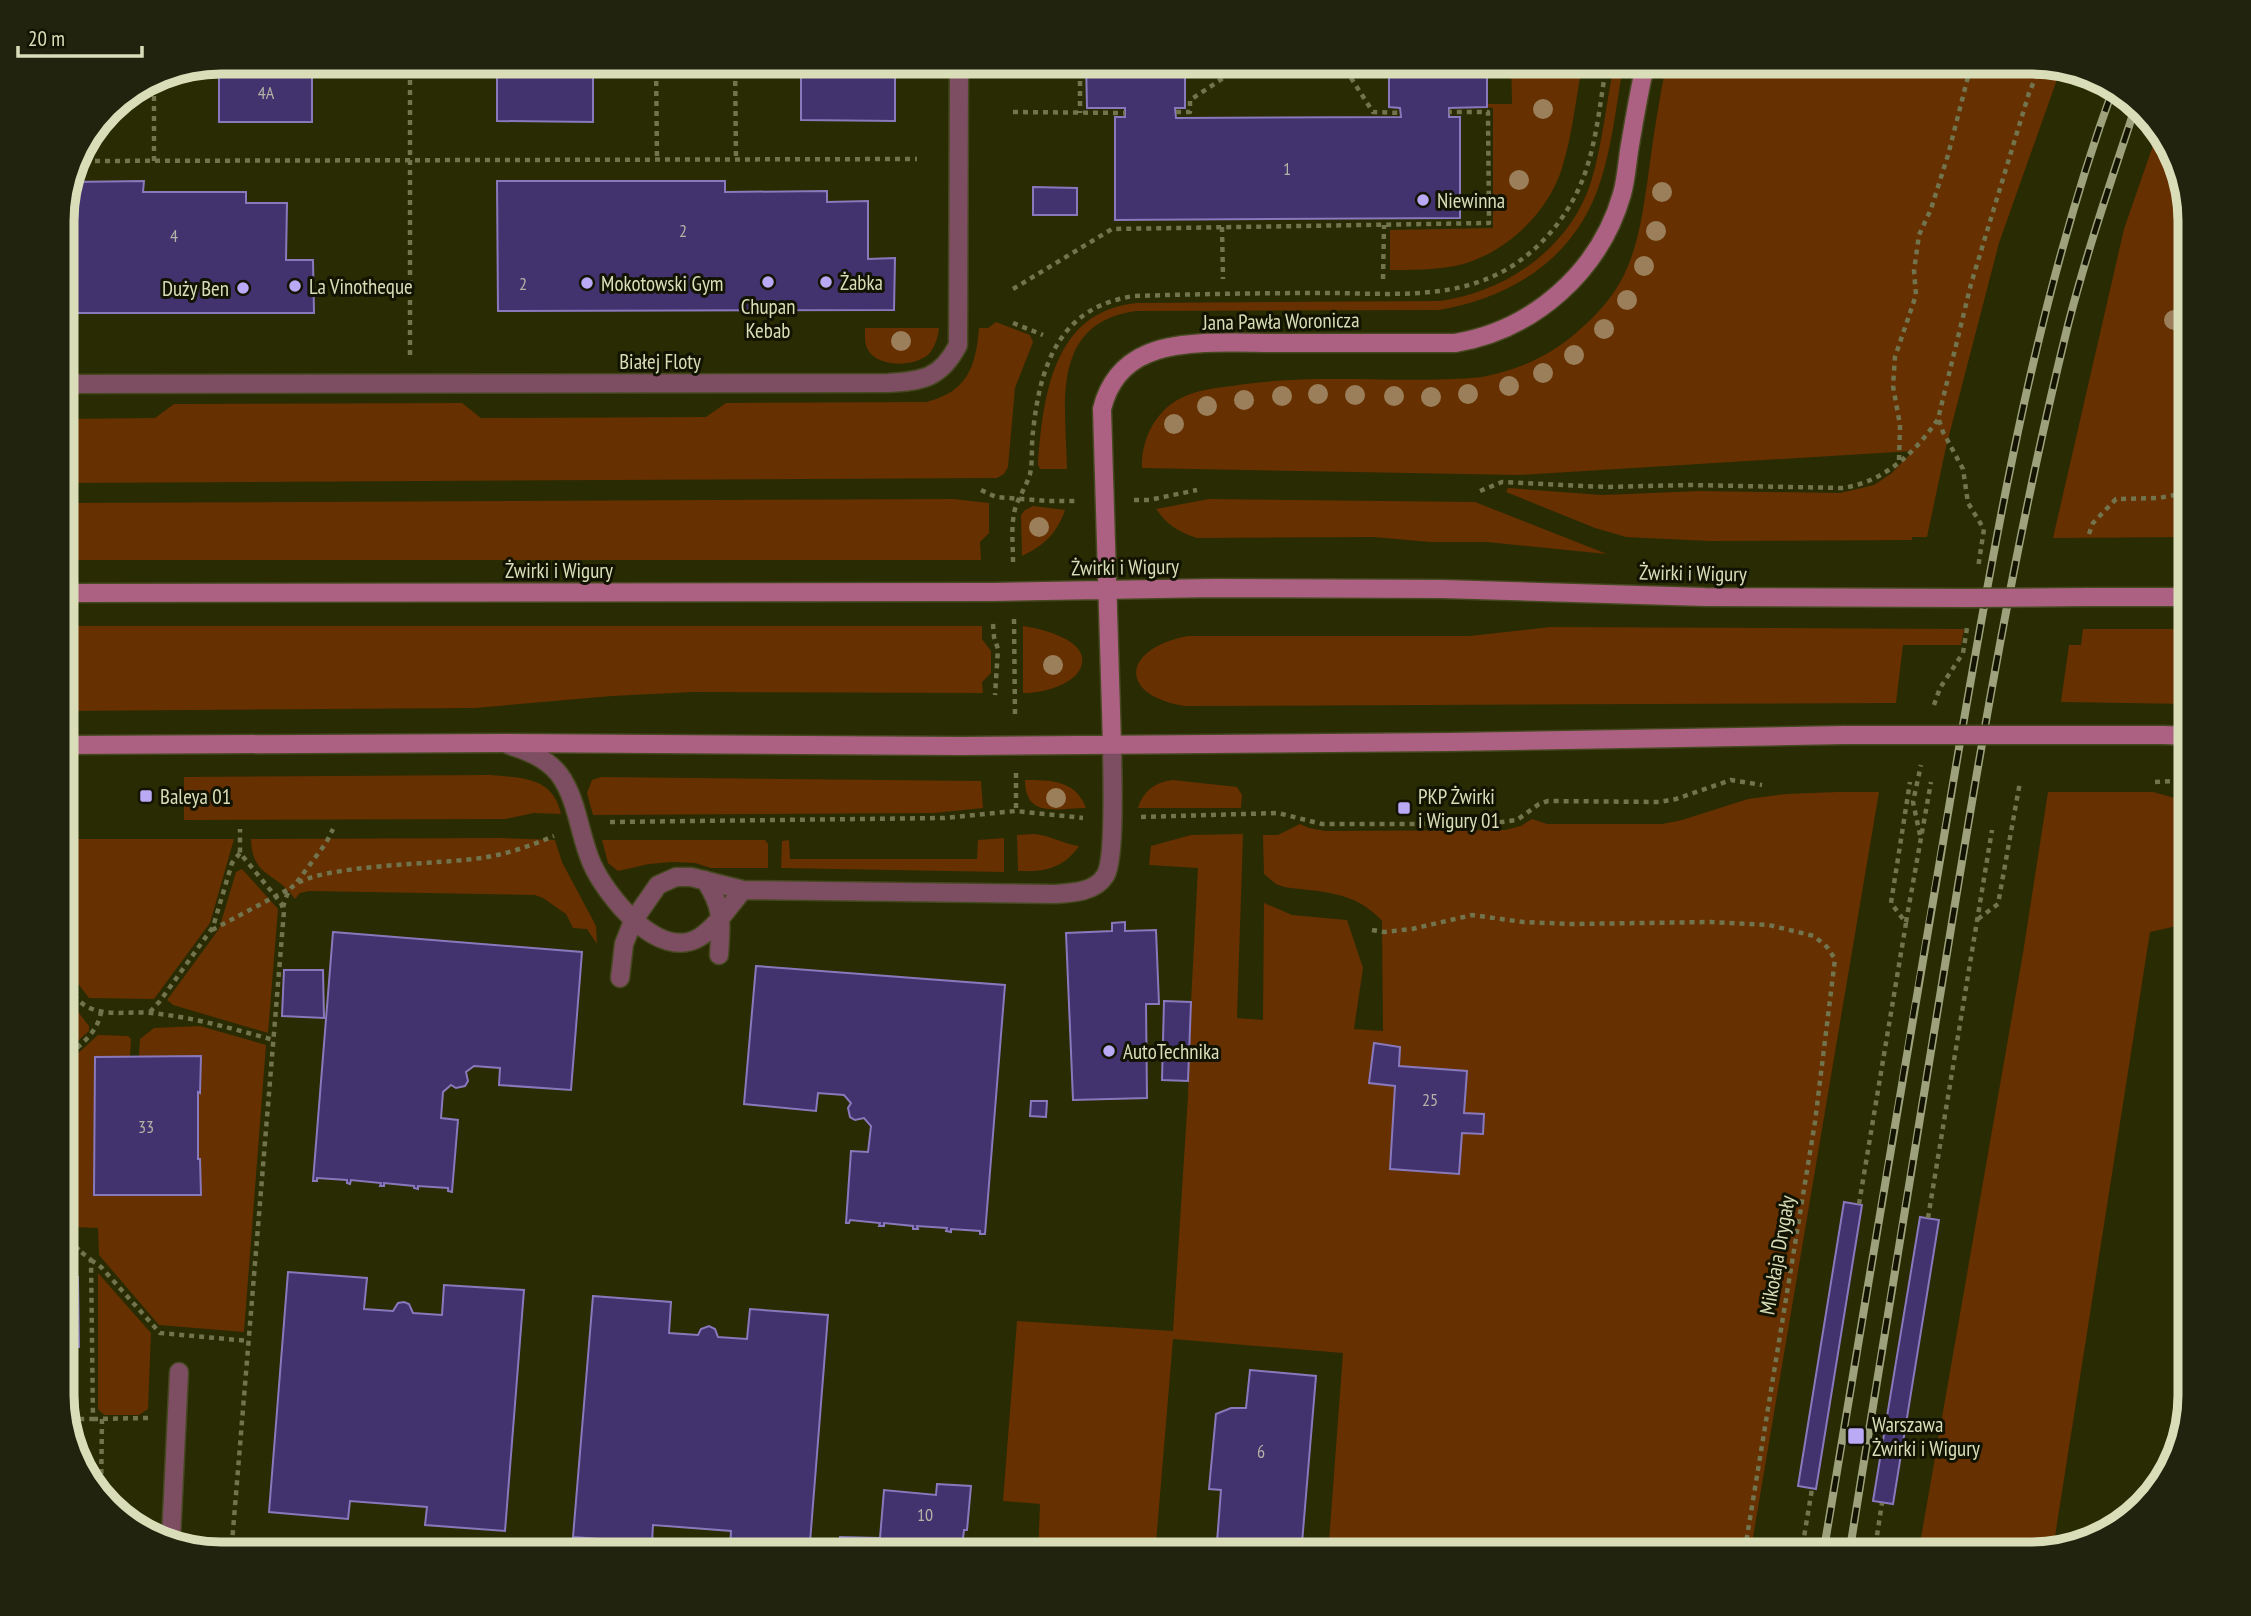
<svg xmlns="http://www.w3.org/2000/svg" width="2251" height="1616" font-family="'PT Sans Narrow',sans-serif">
<rect width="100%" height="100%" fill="#292b02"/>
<path fill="#663001" d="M1511,61H1583C1576,96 1573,133 1562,168C1548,214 1503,256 1455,266C1434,270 1411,270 1390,270V230L1493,228V108L1487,107V104H1512Z
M1615,61H1624C1616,105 1612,153 1596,194C1569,262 1509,298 1439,310L1136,311C1049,323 1066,406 1067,469H1040L1038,465C1043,398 1052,311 1137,303L1440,301C1506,292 1570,248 1591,182C1603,143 1606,101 1615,61Z
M1667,61H2031L2060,71L1999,243L1946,447L1927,537H1912V540L1709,541L1626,537L1595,528L1506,492L1508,488L1602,495L1700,491L1840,493L1874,485L1892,473L1913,451L1519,475L1142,468C1141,440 1155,411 1181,398C1197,390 1215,388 1232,386C1315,372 1399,385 1482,377C1518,370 1550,356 1577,332C1596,316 1613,297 1624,275C1639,244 1643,210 1648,177C1653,138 1659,99 1667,61Z
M2158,131L2173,150L2190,220V332L2174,497L2190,496V537L2053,538L2124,229Z
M996,322L1030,335L1033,342L1015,388L1008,467L1004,474L997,478L62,483V419L155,418L174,404L462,403L481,418L706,417L726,403L926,402C967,392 976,367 979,328H988Z
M865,328H939C938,337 935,347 929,354C915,367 878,368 868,350C864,343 865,335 865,328Z
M953,499L989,503V533L980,542L981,560H62V503Z
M1209,499L1475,502L1607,554L1487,542H1430L1374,537L1197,538C1179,532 1167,525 1156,509Z
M1033,506L1065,510C1057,533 1044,546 1022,556L1021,515L1025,510Z
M62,626H982V639L991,651V673L982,682L983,693L693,692L612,696L475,708L62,711Z
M1023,626C1039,628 1079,638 1082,657C1086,683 1041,694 1023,693Z
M1550,627L1964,629L1961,645H1903L1896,703L1185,706C1116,695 1123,648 1188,636H1470Z
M2083,629H2190V704L2061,702L2069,645H2081Z
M490,775C523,778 553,777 561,814L534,813L505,819L184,820V777Z
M601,777L981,781L983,808L934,813L593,815L587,793L592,780Z
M1025,780C1050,780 1076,780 1086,808C1058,808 1025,819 1025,780Z
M1173,780L1237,787L1242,795L1241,808H1138C1143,791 1155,782 1173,780Z
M1837,792H1879L1750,1555H1328L1343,1353L1173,1339L1155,1555H1038L1040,1504L1003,1501L1017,1321L1173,1331L1188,1096L1191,1002L1198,868L1149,865L1151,846L1191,835L1243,834L1237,1018L1263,1020L1264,903L1292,915L1347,920L1363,968L1354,1029L1383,1031L1382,921C1356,891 1321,892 1284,887L1276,884L1264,874L1263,835H1278L1300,824L1309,828L1326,831L1505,830L1521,826L1532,819L1547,824H1662L1682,820L1748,799L1786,794Z
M2048,792H2153L2190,802V923L2150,932L2053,1549L2031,1555H1918L2023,953Z
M1034,834C1050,835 1063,844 1079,846C1063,869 1044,872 1018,871L1017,835Z
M502,838L555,840L562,862L596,926L597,944L587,929L573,928L566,914L543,898L535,895L309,891L300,893L295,899C277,872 252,878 251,839Z
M1004,838V872L781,868L782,841L789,840L790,859H977L978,840Z
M65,839H234L210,923L154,999L89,998L62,963V843Z
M602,840H765L768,844V868H711L695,863L672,862L649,864L618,871L608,863Z
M242,869L278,909L268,1033L173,1005L167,1000L219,929L236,872Z
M62,991L89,1026V1031L62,1055Z
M200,1026L266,1045L244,1332L159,1325L99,1255L98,1228L72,1227L62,1216V1068L98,1035L128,1036L131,1039L130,1057H95L94,1194L201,1195L200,1160L198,1159V1092H200L201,1056H139L140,1039L154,1028Z
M98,1273L151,1333L148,1409L139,1415H104L98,1409Z"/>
<path fill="#42326e" stroke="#8879bc" stroke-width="2" d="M312,61V122H219V62Z
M497,61H593V122L497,121Z
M801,61H895V121L801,120Z
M1086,61H1185V108H1175L1176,118L1401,117L1400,108L1389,107V61H1487V107L1449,108V117H1460V218L1115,220V117H1125V108H1087Z
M144,181L143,192H246V203H287L286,260H313L314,313H62V210L69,182Z
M497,181H725V192L827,191V202L868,201V259L895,258L894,310L498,311Z
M1033,187L1077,188V215H1033Z
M1125,922V931L1156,930L1159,1004H1146L1147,1098L1073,1100L1066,933L1112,931V923Z
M333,932L582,952L571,1090L499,1085L500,1068L474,1066L466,1072L468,1081L465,1086L456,1088L451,1085L443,1092L441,1118L458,1120L452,1192L448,1191V1188L418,1186V1189L414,1188V1186L384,1183V1186H380L381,1183L351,1180L350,1184L347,1183V1180L317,1178V1181H313Z
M756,966L1005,985L985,1234H980V1231L951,1229V1232L946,1231L947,1228L917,1226L918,1229H913V1226L884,1223V1226H879L880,1223L850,1220L849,1223H846L851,1151L868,1152L871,1126L864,1118L855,1120L850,1117L848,1108L851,1103L844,1095L818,1093L816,1111L744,1104Z
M284,970H323L324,1018L282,1016Z
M1164,1001L1191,1002L1188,1081L1162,1080Z
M1374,1043L1400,1047L1399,1066L1467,1071L1464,1113L1484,1114L1483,1134L1462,1133L1459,1174L1390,1169L1395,1086L1369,1083Z
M201,1056L200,1093L198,1092V1159H200L201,1195H94L95,1057Z
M1031,1101H1047L1046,1117L1030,1116Z
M1844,1202L1862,1205L1816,1489L1798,1486Z
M1920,1217L1939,1220L1893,1504L1873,1501Z
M288,1272L367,1278L364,1309L393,1311L398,1303L404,1302L409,1304L413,1313L442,1315L444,1285L524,1290L505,1531L425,1525L427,1507L350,1501L348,1519L269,1512Z
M62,1277H78L79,1347H62Z
M593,1296L671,1302L669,1333L698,1335L701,1329L709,1326L715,1329L718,1337L747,1339L750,1309L828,1315L809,1555L730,1549L731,1531L653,1525L652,1543L573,1537Z
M1250,1370L1316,1376L1301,1555H1216L1221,1490L1209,1489L1216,1414L1231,1408H1246Z
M937,1484L971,1486L967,1530H964L961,1555H838L840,1537L880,1538L884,1490L936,1495Z"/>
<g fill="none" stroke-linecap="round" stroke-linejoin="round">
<defs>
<path id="lane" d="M509,745C528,751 546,758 559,774C578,800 579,835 592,864C606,895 659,963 700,937C717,926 730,905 743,890
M705,880C724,909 721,922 719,955
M620,978L624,944L633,921L658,885L676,877H691L743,890L1055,894C1072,893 1095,892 1105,876C1116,860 1112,768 1112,744
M171,1538L179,1372"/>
<path id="street" d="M62,384L888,383C923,381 941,378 958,345L959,61"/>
<path id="secondary" d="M62,593L993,592L1214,588L1442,589L1705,597L1969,598
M2087,597H2190
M2163,735L2190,736
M1112,744L1102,409C1108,384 1123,364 1147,354C1180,339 1237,343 1274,343C1334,343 1395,343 1455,343C1534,330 1600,271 1622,194C1626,180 1627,165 1629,151C1634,121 1639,91 1646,61
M62,745L503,743L962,746L1450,742L1844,735"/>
</defs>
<use href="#lane" stroke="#45481f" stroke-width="21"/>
<use href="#street" stroke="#45481f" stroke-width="21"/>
<use href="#secondary" stroke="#45481f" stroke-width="21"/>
<path stroke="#71744d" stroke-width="4.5" stroke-dasharray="5 5" stroke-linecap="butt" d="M656,61L657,159
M735,61L736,159
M1080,61V113
M1340,61L1373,112L1401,113
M1013,112L1125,113
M1176,112H1190V100L1249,61
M75,161L917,159
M154,161V77
M1222,227L1223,279
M1383,279L1384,225
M1013,289L1112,229L1489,223L1488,112H1449
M1013,323L1043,335
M410,355V61
M1939,420L1943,432L1963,469L1968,503L1984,529L1978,568
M1899,460L1900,425L1893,386L1895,357L1916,295L1914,271L1919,235L1931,209L1948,155L1972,61
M981,490L996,497L1049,501H1077
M1480,491L1502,482L1606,487L1689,485L1843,488C1884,482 1916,452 1938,419L1971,284L2029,93L2041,65
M1134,500H1149L1197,490
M2089,534L2093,523L2116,499L2159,498L2190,492
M1013,562C1013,546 1011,529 1014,514C1016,500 1026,488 1030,474C1033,461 1031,445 1033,432C1040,364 1060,307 1134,296C1198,294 1262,293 1326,293C1378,293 1435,299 1484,280C1522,266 1554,235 1573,200C1596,159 1599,107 1607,61
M1014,619L1015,716
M993,624L994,637L998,649L995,695
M1934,705L1940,688L1963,653L1967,628
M1016,773V811
M2155,782L2190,780
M1141,817L1278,813L1322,824H1487L1517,820L1539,804L1548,801L1659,802L1676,799L1731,780L1762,785
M610,822L944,818L1016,811L1083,818
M1920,835L1913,802L1921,765
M297,882L326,843L333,829
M283,907C285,901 287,892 292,887C319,863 445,865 487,857C511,853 532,845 554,836
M1978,919L1998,904L2020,782
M1906,922L1931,782
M212,930L291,888
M1372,930L1384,932L1412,929L1472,915L1523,922L1571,924L1711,922L1769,925L1814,936L1827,947L1835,959L1815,1122L1744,1555
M62,979C70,990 78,1004 92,1009C110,1016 132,1011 151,1013C193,1017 233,1029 274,1040
M150,1012L160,1001L213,927L232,863L240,853
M62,1061C78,1046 97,1035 101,1012
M1859,1204L1906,923L1891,903L1910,782
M1928,1218L1992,830
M62,1233L79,1250
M62,1251H80L91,1260L93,1419H65
M91,1260L101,1267L160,1333L249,1341
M93,1419L148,1418
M101,1494L102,1419
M231,1555L284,911L281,903L240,853V829
M1801,1555L1812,1489
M1874,1555L1882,1503"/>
<use href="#lane" stroke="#7d4e62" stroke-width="18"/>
<use href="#street" stroke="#7d4e62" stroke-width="18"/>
<use href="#secondary" stroke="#ac6182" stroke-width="18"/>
<defs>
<path id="rail" d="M1823,1555C1868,1288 1911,1021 1958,754C1997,530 2035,304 2113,89
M1849,1555C1881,1354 1914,1153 1947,953C1981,743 2017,532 2068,325C2087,251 2112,178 2136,105"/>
</defs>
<use href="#rail" stroke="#9ea27c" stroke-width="8"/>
<use href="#rail" stroke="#121300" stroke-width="5" stroke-dasharray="16" stroke-linecap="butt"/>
<defs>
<path id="secondary-bridge" d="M1969,598L2087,597
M1844,735H2163"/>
</defs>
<use href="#secondary-bridge" stroke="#45481f" stroke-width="21" stroke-linecap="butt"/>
<use href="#secondary-bridge" stroke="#ac6182" stroke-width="18"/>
</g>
<g fill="#9b7f5b">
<circle cx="1543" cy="109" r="10"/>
<circle cx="1519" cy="180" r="10"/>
<circle cx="1662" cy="192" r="10"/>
<circle cx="1656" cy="231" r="10"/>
<circle cx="1644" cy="266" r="10"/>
<circle cx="1627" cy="300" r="10"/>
<circle cx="2174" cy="320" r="10"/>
<circle cx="1604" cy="329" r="10"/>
<circle cx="901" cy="341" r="10"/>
<circle cx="1574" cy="355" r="10"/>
<circle cx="1543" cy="373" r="10"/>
<circle cx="1509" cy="386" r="10"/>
<circle cx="1318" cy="394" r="10"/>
<circle cx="1468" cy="394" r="10"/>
<circle cx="1355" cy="395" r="10"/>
<circle cx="1282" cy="396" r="10"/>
<circle cx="1394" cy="396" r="10"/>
<circle cx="1431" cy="397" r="10"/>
<circle cx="1244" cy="400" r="10"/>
<circle cx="1207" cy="406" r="10"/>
<circle cx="1174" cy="424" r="10"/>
<circle cx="1039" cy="527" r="10"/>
<circle cx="1053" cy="665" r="10"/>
<circle cx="1056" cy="798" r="10"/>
</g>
<g fill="#baaaf6" stroke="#121300" stroke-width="2.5">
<circle cx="1423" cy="200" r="7"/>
<circle cx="768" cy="282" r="7"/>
<circle cx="826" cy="282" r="7"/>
<circle cx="587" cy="283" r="7"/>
<circle cx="295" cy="286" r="7"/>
<circle cx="243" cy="288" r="7"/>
<rect x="139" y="789" width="14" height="14" rx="3.5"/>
<rect x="1397" y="801" width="14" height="14" rx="3.5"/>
<circle cx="1109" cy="1051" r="7"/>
<rect x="1847" y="1427" width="18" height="18" rx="3.5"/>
</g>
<g text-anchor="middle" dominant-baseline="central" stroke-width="6" stroke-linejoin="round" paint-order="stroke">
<g font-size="18" fill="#b3b3a6">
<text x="266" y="92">4A</text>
<text x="1287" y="168">1</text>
<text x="683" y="230">2</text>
<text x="174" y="235">4</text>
<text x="523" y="283">2</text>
<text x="1430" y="1099">25</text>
<text x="146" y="1126">33</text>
<text x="1261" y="1451">6</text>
<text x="925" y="1514">10</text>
</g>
<g font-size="21" fill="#d9deb9" stroke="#121300" text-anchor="start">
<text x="1437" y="200">Niewinna</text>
<text x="840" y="282">Żabka</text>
<text x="601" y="283">Mokotowski Gym</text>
<text x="309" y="286">La Vinotheque</text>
<text x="229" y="288" text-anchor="end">Duży Ben</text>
<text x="768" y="306" text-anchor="middle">Chupan<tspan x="768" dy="24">Kebab</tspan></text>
<text x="160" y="796">Baleya 01</text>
<text x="1418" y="796">PKP Żwirki<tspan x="1418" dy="24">i Wigury 01</tspan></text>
<text x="1123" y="1051">AutoTechnika</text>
<text x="1872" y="1424">Warszawa<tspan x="1872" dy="24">Żwirki i Wigury</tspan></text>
</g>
<g font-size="21" fill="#d9deb9" stroke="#121300">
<text transform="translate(1281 321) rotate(-1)">Jana Pawła Woronicza</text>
<text x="660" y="361">Białej Floty</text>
<text transform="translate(1125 567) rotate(-1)">Żwirki i Wigury</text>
<text x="559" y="570">Żwirki i Wigury</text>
<text transform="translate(1693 573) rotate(1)">Żwirki i Wigury</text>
<text transform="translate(1777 1255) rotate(-80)">Mikołaja Drygały</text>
</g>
</g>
<path d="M0 0H2251V1616H0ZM221 74H2031A147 147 0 0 1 2178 221V1395A147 147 0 0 1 2031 1542H221A147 147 0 0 1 74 1395V221A147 147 0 0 1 221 74Z" fill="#22230f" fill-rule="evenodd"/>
<path fill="none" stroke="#d9deb9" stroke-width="9" d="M221 74H2031A147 147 0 0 1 2178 221V1395A147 147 0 0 1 2031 1542H221A147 147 0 0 1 74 1395V221A147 147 0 0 1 221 74Z"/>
<path d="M18 46v10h124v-10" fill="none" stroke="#d9deb9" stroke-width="3.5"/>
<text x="28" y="46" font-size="21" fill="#d9deb9" stroke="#121300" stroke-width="5" paint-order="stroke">20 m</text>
</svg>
